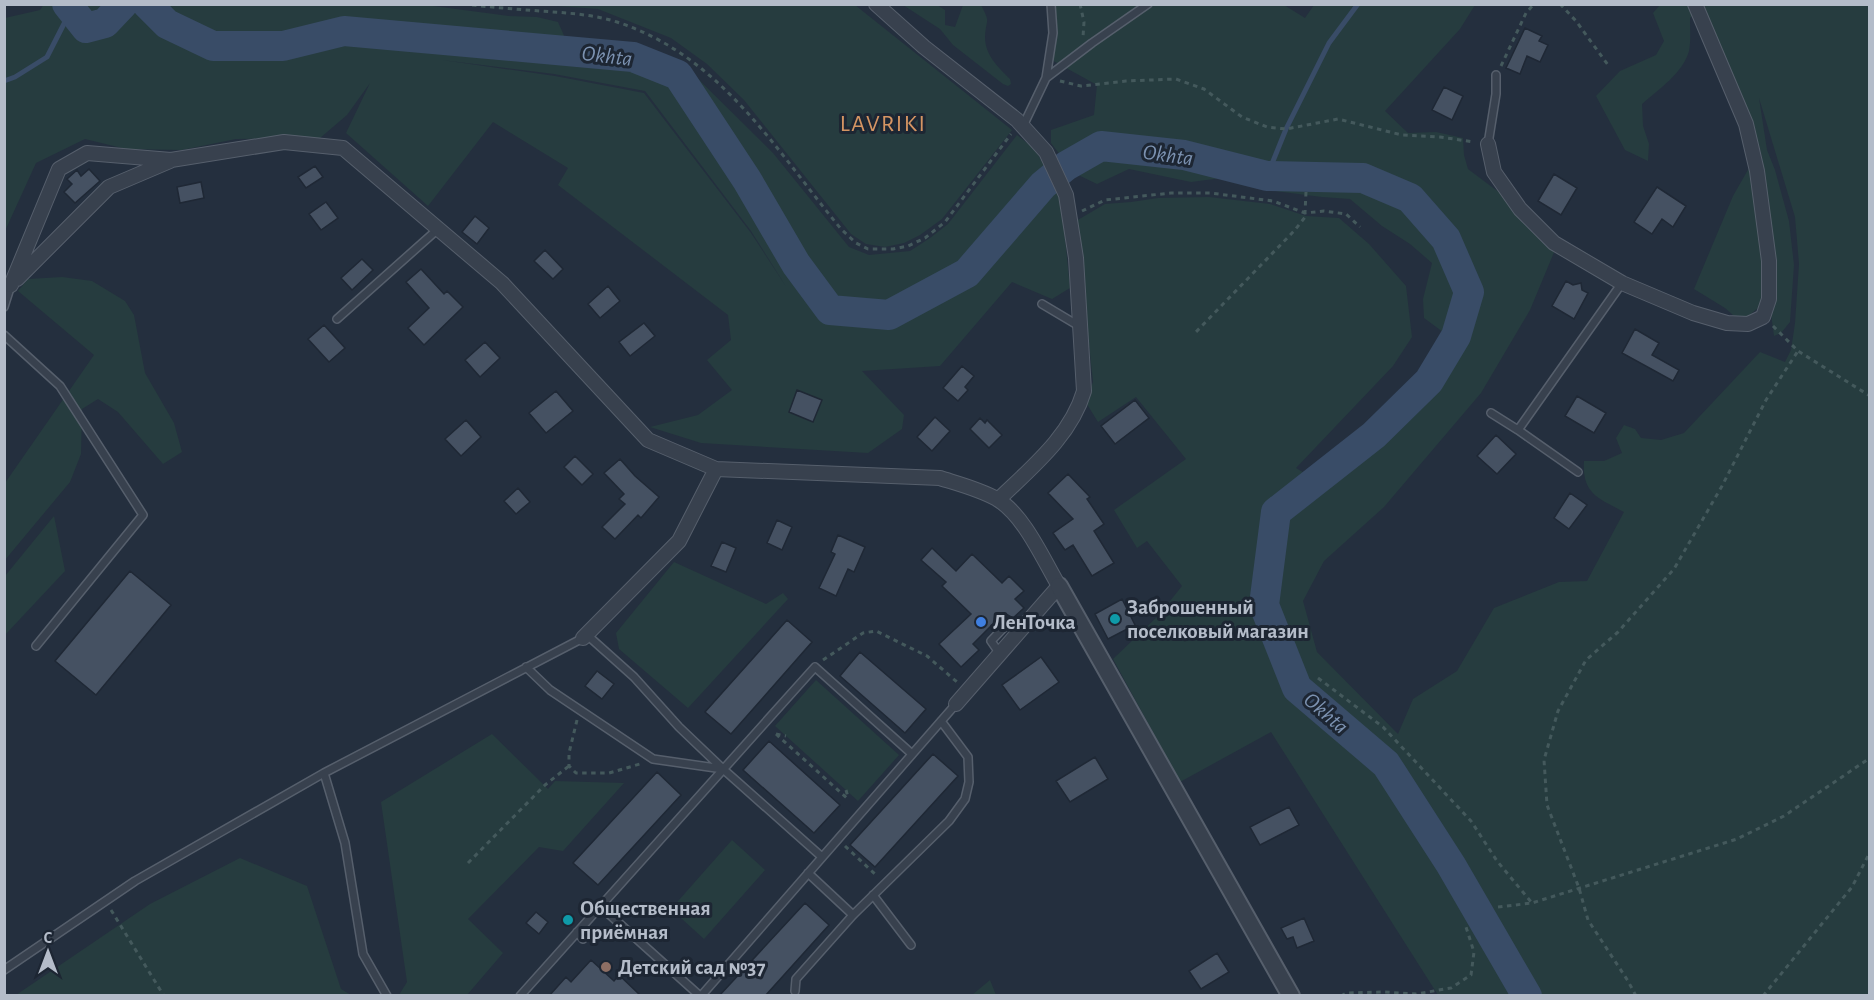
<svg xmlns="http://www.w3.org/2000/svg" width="1874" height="1000" font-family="'Alegreya Sans',sans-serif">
<rect width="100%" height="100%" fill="#242f3e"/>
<path fill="#263c3f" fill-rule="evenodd" d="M44,4L426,5L509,16L537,17L558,22L566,40L645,50L684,65L773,153L849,247L869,255L910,251L930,238L948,224L1017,135L1035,149L1061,197L1070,288L1052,299L1012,282L940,366L862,371L904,415L902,429L868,453L701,443L650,427L698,415L732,390L707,360L731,340L728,315L558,185L568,168L493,122L428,206L346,133L370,83L347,115L320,138L236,139L182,150L126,149L85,139L36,163L5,231V18L40,10ZM442,60L554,74L645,91L751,231L787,288L751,233L644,93L555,76Z
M544,5H855L1012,130L942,219L920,235L904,243L885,247L866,244L851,234L744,100L707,64L671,38L598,9Z
M903,5H937L945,10V25L955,27L963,5H981C991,24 986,18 985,37C985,55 998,67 1010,79L1011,84L1008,86L1003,84L953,45L940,29Z
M1050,5H1284L1305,18L1314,5H1475L1460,29L1385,111L1408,133L1436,132L1463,138L1464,155L1468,169L1560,238L1530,310L1481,393L1384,507L1324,561L1303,601L1317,652L1398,734L1413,699L1457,671L1494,608L1559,582L1587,581L1624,512C1598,498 1582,494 1584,461H1604L1622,453L1616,438L1624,425L1635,429L1641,438L1661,440L1684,433L1760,352L1785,362L1791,350L1795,323L1799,264L1795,217L1759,98L1767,150L1775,170L1789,221L1794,265L1790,322L1781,333L1774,336L1769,299L1741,322L1725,308L1694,289L1733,196L1753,161L1762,157L1752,121L1701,6L1690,18C1690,28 1691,41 1689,51C1683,73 1659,89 1642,104L1643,126L1649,144L1648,161L1625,150L1596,96L1620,71L1656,55L1664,41L1653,13L1660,5H1869V995H1438L1271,732L1180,782L1113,659L1158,616L1182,586L1147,541L1137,548L1114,510L1186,459L1136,397L1098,422L1085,401L1093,382L1076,221L1105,204L1131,202L1158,198L1209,197L1270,204L1306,216L1339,218L1369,244L1406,286L1412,337L1393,366L1296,468L1328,487L1321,478L1375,436L1432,382L1443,332L1424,318L1423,299L1432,263L1410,244L1382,226L1350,199L1322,197L1275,191L1222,178L1191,182L1129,169L1097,184L1074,173L1051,143V130L1094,115L1097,85L1048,58L1052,34Z
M62,277L92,281L125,301L134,315L145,373L174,423L182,452L163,464L118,412L98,399L82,409L81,454L70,482L5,560V483L94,355L18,291L28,279Z
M54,516L65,571L5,635V576Z
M674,562L766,604L783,593L788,599L688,708L619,649L616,633Z
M816,680L899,755L858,801L775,726Z
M492,734L548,789L555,781L624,783L563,851L539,847L468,919L503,953L467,995H399L407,982L381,802Z
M732,840L765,870L704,939L671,909Z
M240,858L307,886L341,989L351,995H16L150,904Z
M990,980L996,995H972Z"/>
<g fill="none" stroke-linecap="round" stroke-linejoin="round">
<path stroke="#394c67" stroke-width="5" d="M4,81L15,77L47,57L71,10
M1267,176L1286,129L1329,43L1358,4"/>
<path stroke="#394c67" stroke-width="30" d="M67,4L86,28L105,23L123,4
M147,4L167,24L213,46H283L344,31L633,57L678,75L747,180L796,264L830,310L889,315L967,273L1043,185L1066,166L1101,146L1184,155L1267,176L1363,178L1410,198L1446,239L1469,292L1456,336L1429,381L1374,435L1276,512L1264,605L1297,688L1386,764L1451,865L1527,996"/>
</g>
<path fill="#455162" stroke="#1f2835" stroke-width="1.5" d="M1525,28L1542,36L1539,41L1548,45L1540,62L1527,56L1520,74L1506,68Z
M1444,87L1463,96L1452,120L1432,110Z
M315,166L323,177L306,188L298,177Z
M89,169L100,181L75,203L64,192L72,184L67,179L77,170L81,176Z
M1554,174L1577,188L1561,215L1538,201Z
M201,182L204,198L180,203L177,187Z
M1657,187L1686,206L1673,227L1662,219L1652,234L1634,222Z
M326,202L338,218L321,230L309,214Z
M475,216L489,228L477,244L462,232Z
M545,250L563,269L553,279L534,261Z
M362,259L373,270L352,290L341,278Z
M421,269L444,294L447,291L463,307L424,345L408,328L429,308L406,282Z
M1566,281L1573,285L1581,283L1582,290L1588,293L1574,319L1552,306Z
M608,286L620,301L600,318L588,304Z
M644,323L655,336L630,356L619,342Z
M324,325L345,348L329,362L308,339Z
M1635,329L1659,343L1652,355L1679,370L1673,381L1622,353Z
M485,342L500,358L480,377L465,360Z
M962,366L974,376L965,387L968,390L958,401L943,388Z
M797,390L822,400L813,422L789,412Z
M556,391L573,411L546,433L529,413Z
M1577,396L1606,413L1594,433L1565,416Z
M1135,400L1149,418L1115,444L1101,426Z
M935,417L950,431L932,451L917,437Z
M980,418L985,423L987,420L1002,435L989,448L970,429Z
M466,420L481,437L461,456L445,439Z
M1496,435L1516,454L1497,474L1477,456Z
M575,456L593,474L582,485L564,467Z
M620,459L635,476L659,497L641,518L638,515L615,539L602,527L625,504L619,499L624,494L604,473Z
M1068,474L1090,497L1087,499L1104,524L1094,531L1114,563L1092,576L1073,545L1065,550L1053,533L1073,519L1048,493Z
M518,488L530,502L516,514L504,501Z
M1570,493L1587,505L1569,529L1554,518Z
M777,520L792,527L782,550L767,543Z
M838,535L865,547L854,572L848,569L836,596L819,588L835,554L831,552Z
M722,542L736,548L726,572L711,566Z
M932,548L956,571L972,554L1002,583L1009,576L1024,591L1015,599L1024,608L1013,618L1004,613L973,644L979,650L961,667L939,644L971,614L942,586L946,582L921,560Z
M130,571L171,605L96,695L55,661Z
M1122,599L1135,625L1108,639L1095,614Z
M787,620L812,642L731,734L705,712Z
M860,652L926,709L905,733L840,676Z
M1041,657L1059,682L1020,710L1002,685Z
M597,671L614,684L602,699L585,686Z
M769,741L840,805L814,833L743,770Z
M933,754L958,776L875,867L850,845Z
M1095,757L1108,779L1070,802L1056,781Z
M657,772L681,795L598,885L573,863Z
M1289,807L1299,825L1260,845L1250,827Z
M805,903L829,925L765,996H719Z
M536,912L548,922L539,934L526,923Z
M1304,918L1314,941L1297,948L1293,937L1287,939L1281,928Z
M1217,953L1229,972L1201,989L1189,971Z
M591,960L614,981L619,975L641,996H549L566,977L571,982Z"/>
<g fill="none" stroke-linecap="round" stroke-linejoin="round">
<defs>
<path id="service" d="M1046,78L1053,33L1051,4
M1023,126L1046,78L1092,43L1148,4
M1488,144L1496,94V75
M1042,304L1079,326
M4,307L11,285
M337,319L438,229
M4,335L60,386L143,515L36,646
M1491,413L1518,430L1578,472
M1518,430L1622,283
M586,634L634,677L679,727L723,769L822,857
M1000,654L991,641L1009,622L1018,632
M526,667L550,690L653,759L723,769
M324,773L345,843L363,954L387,996
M808,873L853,915
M873,895L911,945
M600,906L700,996
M577,932L583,939
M4,970L135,881L324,773L583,638
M795,991L796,979L853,915L949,821L965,799L969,782L968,757L941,721
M520,996L815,667L912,754
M701,996L956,704"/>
<path id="minor" d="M876,4L924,47L1017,120L1046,152L1066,195L1076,258L1084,391C1071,436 1031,468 998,500
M1488,144L1494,172L1520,209L1554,243L1622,283L1693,313L1727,323L1748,324L1763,317L1769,299V261L1757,171L1746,124L1695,4
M17,279L109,187L170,161
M11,285L59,169L87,153L171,160L284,142L343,148L502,283L648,440L716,469L940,478C959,484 979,489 997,499C1024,515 1043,559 1059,586L956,704
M583,638L679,541L716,469"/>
<path id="tertiary" d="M1059,586L1291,996"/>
</defs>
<use href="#service" stroke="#565f6c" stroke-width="10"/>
<use href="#minor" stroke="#565f6c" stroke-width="16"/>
<use href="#tertiary" stroke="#565f6c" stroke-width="20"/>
<path stroke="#44595c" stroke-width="3" stroke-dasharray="4.5 4.5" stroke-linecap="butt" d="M463,4C489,7 514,9 540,11C566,13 592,14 617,22C721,56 775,149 841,229L856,243L868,249H893L908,246L925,238L945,222L1011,134
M1080,4L1084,22L1083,37
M1560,4L1576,21L1608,65
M1501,66L1526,13L1534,4
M1060,81L1081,86L1126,81L1176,79L1204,89L1242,117L1267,127L1286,129L1338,119L1402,135L1440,137L1474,142
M1306,192L1305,213L1324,211L1346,214L1360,227
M1082,211L1105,200L1171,193H1210L1273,201L1305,213L1306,216L1294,231L1194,334
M1773,326L1798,351L1870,396
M823,660L863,633L876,631L927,656L957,682
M1318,678L1383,727L1471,821L1497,861L1532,903
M577,720L569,753V766L576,773H609L640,764
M776,734L849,800
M776,734L786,736
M846,790L848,797
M845,846L877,876
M468,863L545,785L569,766
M1498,907L1532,903L1737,839L1784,816L1870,758
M111,910L164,996
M1341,996L1346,993L1384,992L1416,994L1451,988L1471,975L1474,952L1466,927
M1636,996L1628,981L1588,920L1579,888L1547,805L1544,760L1558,711L1586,660L1618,632L1674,569L1722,486L1766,400L1798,351
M1763,996L1852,887L1870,852"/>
<use href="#service" stroke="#38414e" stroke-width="7"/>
<use href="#minor" stroke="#38414e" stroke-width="14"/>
<use href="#tertiary" stroke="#38414e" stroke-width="16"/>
</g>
<g fill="#0f9aa8" stroke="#1d2633" stroke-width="2">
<circle cx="1115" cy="619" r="6"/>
<circle cx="568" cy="920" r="6"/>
</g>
<circle fill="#3f7fe0" stroke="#1d2633" stroke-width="2" cx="981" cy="622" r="6"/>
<circle fill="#8d6e63" stroke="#1d2633" stroke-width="2" cx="606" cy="967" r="6"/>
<g text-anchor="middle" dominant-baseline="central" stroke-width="6" stroke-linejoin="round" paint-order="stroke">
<g font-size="21" font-weight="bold" fill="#b4bcc9" stroke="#1d2633" text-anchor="start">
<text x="1127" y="607">Заброшенный<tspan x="1127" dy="24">поселковый магазин</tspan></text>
<text x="993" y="622">ЛенТочка</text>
<text x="580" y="908">Общественная<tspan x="580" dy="24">приёмная</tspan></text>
<text x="618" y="967">Детский сад №37</text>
</g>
<g font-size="22" font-style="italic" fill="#7c92b1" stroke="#1d2633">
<text transform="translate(607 56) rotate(7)">Okhta</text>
<text transform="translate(1168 155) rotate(8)">Okhta</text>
<text transform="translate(1326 713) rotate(41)">Okhta</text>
</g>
<g font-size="24" letter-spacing="1.5" fill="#d59563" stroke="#1d2633">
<text x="883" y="124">LAVRIKI</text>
</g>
</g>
<rect width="1874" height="1000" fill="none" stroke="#b4bcc9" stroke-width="12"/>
<g transform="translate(48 952)" stroke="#1d2633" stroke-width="4.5" paint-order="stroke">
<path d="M0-4.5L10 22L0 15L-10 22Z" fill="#b4bcc9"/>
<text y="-9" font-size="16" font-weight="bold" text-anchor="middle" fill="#b4bcc9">С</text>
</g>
</svg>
